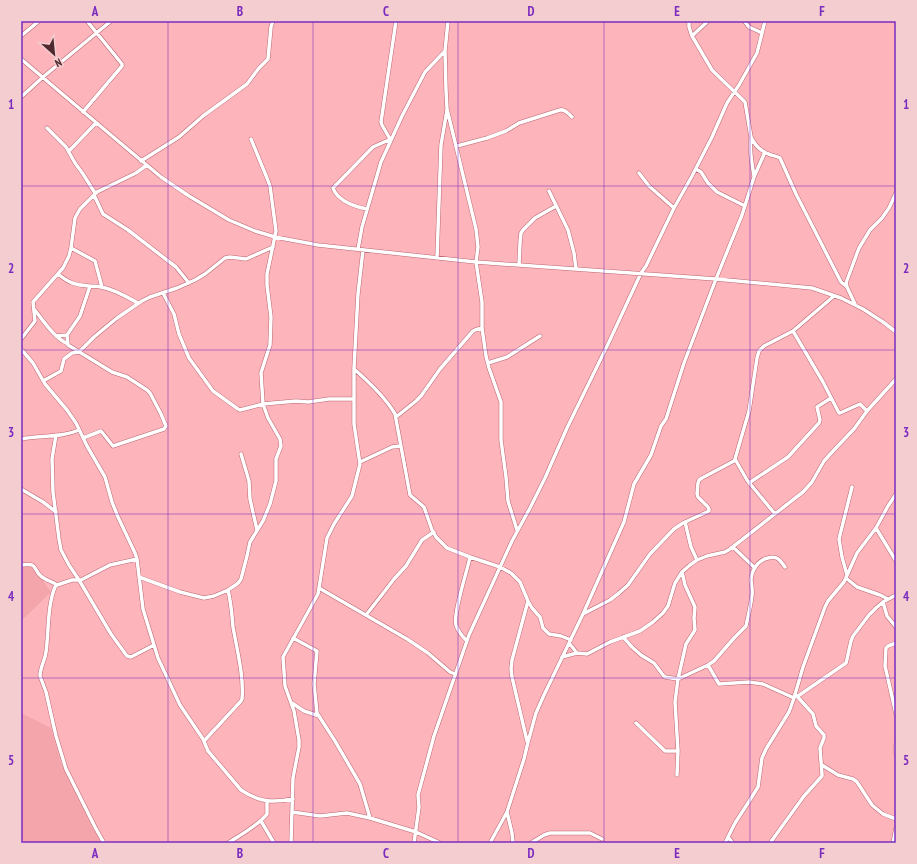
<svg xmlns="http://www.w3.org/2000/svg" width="917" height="864" font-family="'PT Sans Narrow',sans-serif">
<rect width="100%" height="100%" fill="#feb4bb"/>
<path fill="#f4a5ac" d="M31,565L51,592L21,621V566Z
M21,713L51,728L61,763L92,827L103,843H21Z"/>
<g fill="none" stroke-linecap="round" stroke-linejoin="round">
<defs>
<path id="minor" d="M448,21L445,51L446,90L447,109L476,229L478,247L476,262L482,302V328L486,356L489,368L501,402V440L506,477L508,501L517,530
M689,21V27L692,36L712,70L745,102L751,137C755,146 762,152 771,155C775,156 777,156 780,158L796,194L841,282L847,287
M744,21L749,27L762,33
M21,36L39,21
M692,36L708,21
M21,59L118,141L161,177L189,196L229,220L255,231L275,237L318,245L476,262L716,279L812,288L841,298L863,309L883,322L896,332
M21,97L43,77L111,21
M83,112L122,66V64L87,21
M47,128L66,147L75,163L83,174L95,193
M751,138C749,151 752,163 754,176
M390,139L382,125L381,122L396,21
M457,146L487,138L506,131L519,123L560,110C565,109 568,113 572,117
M69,151L96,123
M141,161L179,137L203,116L247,84L259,68L268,59L271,27L273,21
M696,169L701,172L708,183L717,192L745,206
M639,173L649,186L674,208
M549,191L568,230L574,253L576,269
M94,195L103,214L128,230L176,267L189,283
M367,209C356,207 346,204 338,196C335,193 334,191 333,188L373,147L391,139
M71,248L95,261L102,287
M358,249L362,227L381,162L387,149L402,116L425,72L445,51
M437,258L441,145L447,110
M519,265L520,243L521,233L523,230L535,218L556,206
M58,274C69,283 75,285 89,286C93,286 97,286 101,287C114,289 127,297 138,303
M163,293L174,314L179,334L189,358L213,391L238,409L240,410L263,404L296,401L308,402L329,399H354
M855,304L847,287L846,283L859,248L870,230L882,218L889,208L896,193
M34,309C43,320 54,338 68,344
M793,331L823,382L839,413H840L860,404L867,411
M56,336L67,335
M21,339L35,321L33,302L63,268L69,256L71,248L75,218L80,209L97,192L136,173L147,165
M21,349L33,363L45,384L67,410L76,423L87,446L105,477L112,502L118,517L135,553L137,559L143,609L158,658L180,705L203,739L208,751L241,790C259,802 272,803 293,799
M488,363L507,357L540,336
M354,369C368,381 385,397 395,414L410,495L424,507L432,530L436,537L447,548L470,557L500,567L511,573L520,582L528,601L532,608L540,617L543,628L549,634L561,636L571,640
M43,381L61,371L64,359L72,353L79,352L94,337L117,318L142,301L150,297L177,288L195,280L205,274L225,258L230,257L246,259L273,247
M396,417L416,401L421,396L440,369L473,331L475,330L482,328
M56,435L52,459L53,492L59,539L61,550L69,565L79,580L111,634L127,656L131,657L154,645
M83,438L101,431L113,446L164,429L166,426L161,414L150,393L147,390L127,377L112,372L68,345L67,335L80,316L90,286
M21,439C40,435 61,438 79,430
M241,454L249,481L250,499L257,530
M735,459L747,480L775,514
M360,462L392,447L401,446
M749,483L788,457L819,423L820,420L817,407L831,398
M21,489L43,502L56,512
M685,522L691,547L697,560
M876,528L896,561
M733,547L755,568
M21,565C40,563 31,568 42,577C46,580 53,582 57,585
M847,575L842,557L839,539L852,487
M139,577L180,592L204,598L214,596L228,590L237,584L239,582L241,579L247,556L250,542L263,521L270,504L276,481V459L281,446L280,439L268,418L263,404L261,373L270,345L271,317L267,285V274L276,231L270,186L267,178L251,139
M846,578L857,587L880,595L888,599
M319,588L407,639L428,653L450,672L455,674
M883,602L887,616L896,627
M583,614L610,600L619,593L628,585L650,554L674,529L683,523L709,511V509L708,507L698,497L697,494L698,483L699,480L702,478L734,461L735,459L749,411L757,358L759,351L764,346L793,331L834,296
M366,615L381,596L394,579L406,566L422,540L434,532
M623,637L632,647L641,655L654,663L663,675L665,677L678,679L708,665L714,661L735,637L746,626C748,616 751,605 752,595C753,590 751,584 751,579C752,570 758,560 768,558C777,555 780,560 785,567
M293,638L317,651L314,684L317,713L335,741L360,784L370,818
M467,641C463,637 458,632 456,625C453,613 467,572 470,557
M569,643L577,653
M896,643L888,646L886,648L885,666L896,714
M562,657L577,653L587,654L610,642L640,631L653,622L663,613L668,606L675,583L682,572L690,565L697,560L707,556L725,552L730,549L803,492L812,482L824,461L834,450L854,429L867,411L896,379
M708,665L719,684L749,682L763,684L794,698
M798,696L846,663L847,659L851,641L853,636L869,615L876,608L883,602L896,595
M292,703L304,711L319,716
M636,723L665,751H678
M204,741L241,701L242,699C244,676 237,650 233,627C232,615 231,602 228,590
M527,741L512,677L511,669L512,660L528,601
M896,744V754
M822,765L838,775L853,779L857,782L872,805L883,814L896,819
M677,775L678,751L675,702L678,679L686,644L695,630L694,618L695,607L685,585L682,572
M292,812L320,816L347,813L370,818L416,832L440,843
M507,812L524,759L528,742L536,713L544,695L583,614L624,522L634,484L651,455L661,426L666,419L684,363L716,279L742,215L754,177L765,152
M261,821L274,843
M728,837L733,843
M104,843L95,827L66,769L56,736L46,692L40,676C40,668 45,660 46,652C49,631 47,607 55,587L57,585L72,580H81L110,565L137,559
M228,843C239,836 260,824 267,814V801
M291,843L293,778L299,747V740L294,711L285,686L283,657L318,594L319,588L327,538L334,524L352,496L360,464L354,424V368L358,294L363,250
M414,843L419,807L418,795L434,736L469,635L512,541L530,508L545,478L567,428L609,342L641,273L646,266L674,208L692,176L712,137L727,103L739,85L757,53L765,21
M490,843L507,812L512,833L513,843
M531,843L544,835L550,833H590L602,839
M725,843L735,823L748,803L758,787L762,758L766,749L789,712L794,698L803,667L825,607L828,601L844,582L857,553L876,528L888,506L896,494
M770,843L804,796L822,776V774L820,748L824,738V735L816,726L813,714L795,694
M893,843L896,828"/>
</defs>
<use href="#minor" stroke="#ba6570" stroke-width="4.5"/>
<use href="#minor" stroke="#fff" stroke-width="3.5"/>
</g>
<path fill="none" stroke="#7b2cbf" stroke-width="1" stroke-opacity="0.55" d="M168,21V843M313,21V843M458,21V843M604,21V843M750,21V843M21,186H896M21,350H896M21,514H896M21,678H896"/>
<rect width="917" height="864" fill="none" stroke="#f3cdcf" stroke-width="44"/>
<g transform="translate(54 54) rotate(153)" stroke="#f3cdcf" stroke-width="3" paint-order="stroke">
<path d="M0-3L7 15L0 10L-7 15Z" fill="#4f2b2f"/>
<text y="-6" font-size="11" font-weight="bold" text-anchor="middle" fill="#4f2b2f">N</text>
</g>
<rect x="22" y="22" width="873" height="820" fill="none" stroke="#7b2cbf" stroke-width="1.5"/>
<g font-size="13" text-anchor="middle" font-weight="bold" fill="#7b2cbf">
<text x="95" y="16">A</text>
<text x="240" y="16">B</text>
<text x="386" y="16">C</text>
<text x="531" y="16">D</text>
<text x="677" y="16">E</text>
<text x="822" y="16">F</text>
<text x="11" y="109">1</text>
<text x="906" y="109">1</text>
<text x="11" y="273">2</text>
<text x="906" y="273">2</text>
<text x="11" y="437">3</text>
<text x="906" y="437">3</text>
<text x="11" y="601">4</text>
<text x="906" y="601">4</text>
<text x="11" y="765">5</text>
<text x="906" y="765">5</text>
<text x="95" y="858">A</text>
<text x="240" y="858">B</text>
<text x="386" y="858">C</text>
<text x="531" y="858">D</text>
<text x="677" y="858">E</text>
<text x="822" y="858">F</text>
</g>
</svg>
